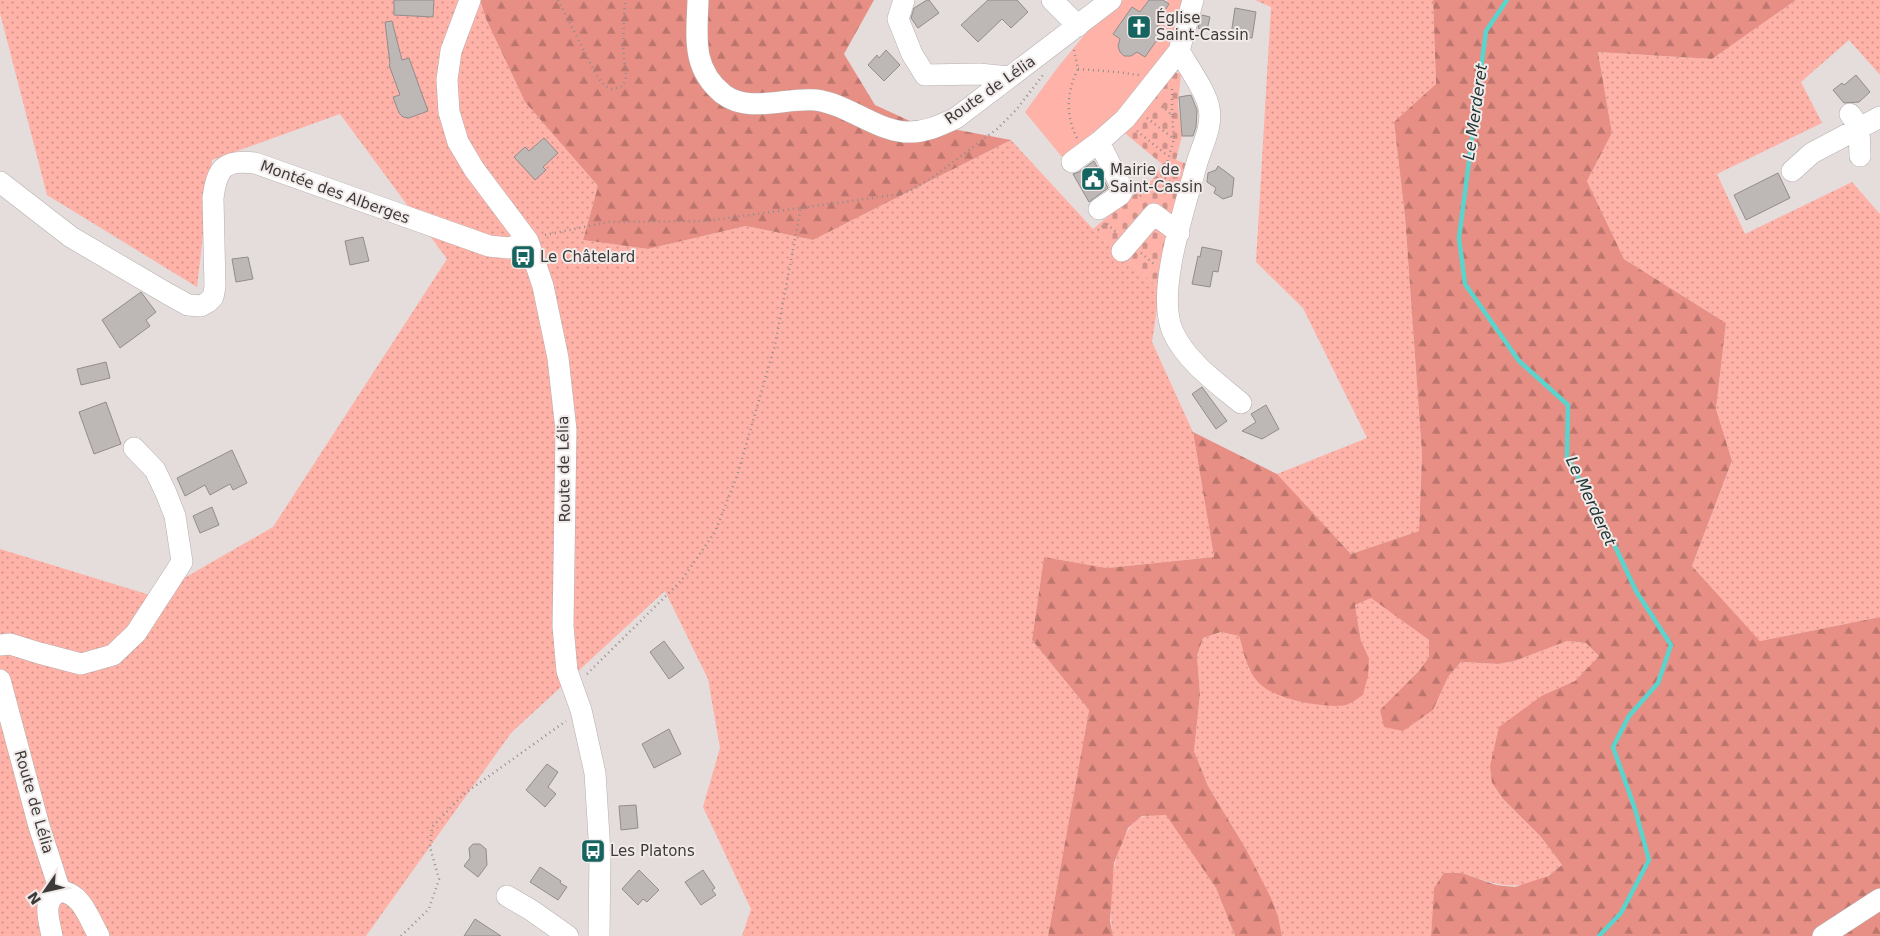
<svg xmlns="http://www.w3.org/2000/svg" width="1880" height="936" font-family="'DejaVu Sans',sans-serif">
<defs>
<pattern id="grass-dots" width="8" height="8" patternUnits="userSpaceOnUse" patternTransform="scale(1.25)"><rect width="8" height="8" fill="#ffb2a8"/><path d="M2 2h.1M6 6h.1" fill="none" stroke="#d0928a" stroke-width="1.8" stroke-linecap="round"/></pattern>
<pattern id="forest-firs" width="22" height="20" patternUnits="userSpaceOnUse" patternTransform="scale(1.25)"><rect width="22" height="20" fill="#e88f85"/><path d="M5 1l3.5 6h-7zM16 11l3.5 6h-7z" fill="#bd766e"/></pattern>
<pattern id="cemetery-stones" width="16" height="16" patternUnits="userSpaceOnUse" patternTransform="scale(1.25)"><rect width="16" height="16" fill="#ffb2a8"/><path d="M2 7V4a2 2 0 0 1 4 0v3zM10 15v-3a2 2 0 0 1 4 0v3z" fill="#d0928a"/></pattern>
</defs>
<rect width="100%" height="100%" fill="#e4dddc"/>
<path fill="url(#grass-dots)" d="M0,0H480L486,19L525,102L598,186L583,240L648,249L746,226L813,240L1011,140L1093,229L1160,289L1152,342L1193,432L1214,557L1107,568L1044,557L1032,640L1089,710L1048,936H742L751,909L703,807L720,748L708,679L665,591L511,733L366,936H0V549L153,596L273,527L447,259L340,114L212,160L197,287L47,195L0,13Z
M1255,0H1433L1436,85L1394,122L1405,217L1422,454L1419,531L1351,554L1277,474L1367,438L1303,308L1256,262L1271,7Z
M1796,0H1880V75L1849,40L1801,82L1822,123L1717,174L1745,234L1852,182L1880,214V617L1760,641L1692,566L1732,462L1716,409L1726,323L1624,259L1587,181L1612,133L1598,52L1712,59Z
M1371,597L1429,640V657L1419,672L1433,710L1448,677L1461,662L1498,664L1515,661L1567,641L1586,643L1599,656L1575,681L1543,695L1492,783L1503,799L1541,837L1562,865C1525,895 1503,887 1462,873L1434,888L1431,936H1282L1278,916L1246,849L1208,786L1194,751L1200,694L1197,656L1203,638L1221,632L1239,636L1249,670L1369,658L1361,641L1355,605Z
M1167,815L1216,888L1235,936H1113C1107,904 1111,837 1140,818C1146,814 1159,815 1167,815Z"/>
<path fill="url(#forest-firs)" d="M480,0H874L844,54L875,105L910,121L1011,140L813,240L746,226L648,249L583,240L598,186L525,102L486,19Z
M1433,0H1796L1712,59L1598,52L1612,133L1587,181L1624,259L1726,323L1716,409L1732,461L1692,566L1760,641L1880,617V936H1431L1434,888L1444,873H1462L1496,885L1515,887L1548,876L1562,865L1541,837L1503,799L1492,783L1490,766L1499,727L1543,695L1575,681L1599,656L1586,643L1567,641L1515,661L1498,664L1461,662L1448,677L1433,710L1403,731L1384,727L1380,710L1419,671L1429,657V640L1371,598L1355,605L1361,641L1369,658L1368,676L1363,695C1358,698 1352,703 1346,705C1325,709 1272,699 1258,682C1246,669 1244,652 1239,636L1221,632L1203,638L1197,656L1200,694L1194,751L1208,786L1246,849L1271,898L1278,916L1282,936H1235L1216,888L1166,815L1142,816L1128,828L1114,863L1110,921L1113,936H1048L1089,710L1032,640L1044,557L1107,568L1214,557L1193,432L1277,474L1351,554L1419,531L1422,454L1405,217L1394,122L1436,84Z"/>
<path fill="url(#cemetery-stones)" d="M1167,69L1181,74L1178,104L1182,136L1176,160L1190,165L1160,289L1093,229L1154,178L1162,164L1121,130Z"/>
<path fill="#ffb2a8" d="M1123,0H1149L1140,12L1132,7L1113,34L1120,39L1118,46C1122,57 1128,58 1137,52L1145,57L1164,31L1156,24L1169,4L1166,2L1168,0H1188L1177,41L1105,126L1062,157L1025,112L1058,67L1086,33Z"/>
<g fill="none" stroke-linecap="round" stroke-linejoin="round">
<path stroke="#5ad4cd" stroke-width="4.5" d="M1507,0L1486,31L1459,238L1465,284L1519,361L1568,405L1567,457L1606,527L1636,591L1671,645L1658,683L1629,716L1613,747L1635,809L1649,860L1621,913L1599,936"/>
</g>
<path fill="#bdb7b6" stroke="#928c8b" d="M394,0H434L433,17L394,15Z
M927,0H929L939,13L918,28L911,18L914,8Z
M988,0H1017L1028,12L1011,28L1002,19L978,42L961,25Z
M1149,0H1163L1169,4L1156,24L1164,30L1145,57L1137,52L1131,56H1124L1120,52L1118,46L1120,39L1113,34L1132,7L1140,12Z
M1235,8L1256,12L1252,38L1231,35Z
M1202,15L1210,17L1207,30L1198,28Z
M392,21L402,60L409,58L428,111L409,118L403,117L399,113L393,97L400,95L389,65L390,64L385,22Z
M886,50L900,65L884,81L868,65L877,55L879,58Z
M1856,75L1870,92L1859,102L1844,103L1833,90L1842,83L1844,85Z
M1191,95L1197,110L1196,127L1193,136H1182L1179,97Z
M544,138L558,153L543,167L546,170L535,180L514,157L525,147L529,151Z
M1094,161L1108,188L1089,202L1073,174L1079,172Z
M1218,166L1234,178L1232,196L1223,199L1214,193L1216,188L1207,182L1208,173L1216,170Z
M1778,173L1790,198L1746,220L1734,195Z
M363,237L369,261L350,265L345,241Z
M1202,247L1222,251L1218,272L1213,271L1210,287L1192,284L1198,256L1200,257Z
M248,257L253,279L236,282L232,259Z
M141,292L156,312L146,320L150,326L120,348L102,320Z
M106,362L110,378L81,385L77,369Z
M1202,387L1227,421L1216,429L1192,394Z
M106,402L121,444L94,454L79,412Z
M1266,405L1279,429L1262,439L1242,431L1256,422L1251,414Z
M232,450L247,483L233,490L230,484L210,495L205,485L185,496L177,478Z
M212,507L219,525L200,533L193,516Z
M664,641L684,668L669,679L650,652Z
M669,729L681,754L654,768L642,744Z
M547,764L558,772L548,787L556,794L545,807L526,790Z
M636,805L638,828L621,830L619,806Z
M473,844H480L486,849L487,865L478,877L464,866L470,858L469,848Z
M540,867L561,881L560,883L567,887L558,900L530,882Z
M639,870L659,890L647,902L643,899L638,905L622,889Z
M703,870L715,888L712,890L716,895L701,905L685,882Z
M475,919L501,936H464Z"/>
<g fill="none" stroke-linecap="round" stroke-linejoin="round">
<defs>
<path id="minor" d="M470,0L451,51L447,80L449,112L458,142L474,169L528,241L543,286L558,358L566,430L563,626L567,671L581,710L595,773L600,853L599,936
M698,0C697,37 691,68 723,94C749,114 786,97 816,100C847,104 873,129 905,132C924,133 939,126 956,118L1111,0
M904,0L898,19L912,54L925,75L979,74L1009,77
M1052,0L1078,26
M1193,0L1179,51C1187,65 1207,93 1209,108C1213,128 1201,147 1196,166C1185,208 1155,293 1173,332C1186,361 1217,383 1241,403
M1850,114L1859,127L1860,156
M1099,142L1123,190L1120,195L1099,209
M1072,162L1099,142L1125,119L1179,51
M1792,171L1812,153L1880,117
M0,182L71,237L168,294L188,305L201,306L208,302L213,297L215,287L213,198C217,168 224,159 255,163L489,246L509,248L528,241
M1122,251L1154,214L1179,233
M0,645L10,644L39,653L81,664L113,655L136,633L182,562L175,516L166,493L155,470L134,448
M0,680L39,826L60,891C82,893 89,919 99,936
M507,896L531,910L568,936
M52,936C49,919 41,901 60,891
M1823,936L1880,899"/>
</defs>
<use href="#minor" stroke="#b5afae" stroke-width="22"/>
<path stroke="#918d8c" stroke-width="2.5" stroke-dasharray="1 4" stroke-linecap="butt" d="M558,0L598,78L605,86L612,89L623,86L626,77L623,47L625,0
M1074,50L1078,69C1067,91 1065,115 1077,138
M1078,69L1117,72L1139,75
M1172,89V115
M1147,118L1174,139
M1137,131L1168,156
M1161,175L1173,184
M1154,183L1169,196
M1140,196L1156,181L1166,167L1174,139L1172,115L1159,104
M1107,224L1116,232
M1098,230L1103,226
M545,235L609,222L706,221L894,195L910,191L936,175L997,129L1017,109L1043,75
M1141,253L1154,264
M587,674L681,581L715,532L737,476L775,345L801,207
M401,936L429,909L439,879L430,847L432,827L464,794L566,721"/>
<use href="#minor" stroke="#fff" stroke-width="21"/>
</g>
<defs>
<symbol id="church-square" viewBox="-11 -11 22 22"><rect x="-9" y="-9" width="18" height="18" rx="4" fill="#166460" stroke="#f1eae9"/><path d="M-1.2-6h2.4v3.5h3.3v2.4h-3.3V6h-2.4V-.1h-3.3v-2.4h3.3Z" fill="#fff"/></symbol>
<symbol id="civic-square" viewBox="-11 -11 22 22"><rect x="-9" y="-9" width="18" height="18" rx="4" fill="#166460" stroke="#f1eae9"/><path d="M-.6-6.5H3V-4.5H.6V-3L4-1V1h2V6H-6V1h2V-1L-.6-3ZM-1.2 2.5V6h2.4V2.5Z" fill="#fff"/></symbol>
<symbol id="bus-square" viewBox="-11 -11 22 22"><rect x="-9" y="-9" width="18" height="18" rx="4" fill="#166460" stroke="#f1eae9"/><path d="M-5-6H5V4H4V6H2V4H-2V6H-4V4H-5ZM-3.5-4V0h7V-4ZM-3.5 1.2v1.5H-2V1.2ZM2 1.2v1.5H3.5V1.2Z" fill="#fff"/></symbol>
</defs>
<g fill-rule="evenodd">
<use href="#church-square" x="1125" y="13" width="28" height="28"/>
<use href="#civic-square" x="1079" y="165" width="28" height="28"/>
<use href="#bus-square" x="509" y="243" width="28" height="28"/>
<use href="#bus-square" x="579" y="837" width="28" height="28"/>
</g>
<g text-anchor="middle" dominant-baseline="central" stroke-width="4" stroke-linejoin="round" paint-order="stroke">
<g font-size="15" fill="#3d3b3a" stroke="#f1eae9" text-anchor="start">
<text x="1156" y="18">Église<tspan x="1156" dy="17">Saint-Cassin</tspan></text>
<text x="1110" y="170">Mairie de<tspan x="1110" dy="17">Saint-Cassin</tspan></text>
<text x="540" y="257">Le Châtelard</text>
<text x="610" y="851">Les Platons</text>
</g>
<g font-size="15" fill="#3d3b3a" stroke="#f1eae9">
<text transform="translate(990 90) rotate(-35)">Route de Lélia</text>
<text transform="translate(335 192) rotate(20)">Montée des Alberges</text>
<text transform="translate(564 469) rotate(-91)">Route de Lélia</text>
<text transform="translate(34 802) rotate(74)">Route de Lélia</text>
</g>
<g font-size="16" font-style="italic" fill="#1e3432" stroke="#f1eae9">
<text transform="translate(1475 112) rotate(-82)">Le Merderet</text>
<text transform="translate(1591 501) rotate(65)">Le Merderet</text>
</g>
</g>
<g transform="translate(45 891) rotate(236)" stroke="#f1eae9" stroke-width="4" paint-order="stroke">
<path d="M0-4L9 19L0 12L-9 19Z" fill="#3d3b3a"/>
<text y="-8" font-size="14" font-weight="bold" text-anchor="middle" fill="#3d3b3a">N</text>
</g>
</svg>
